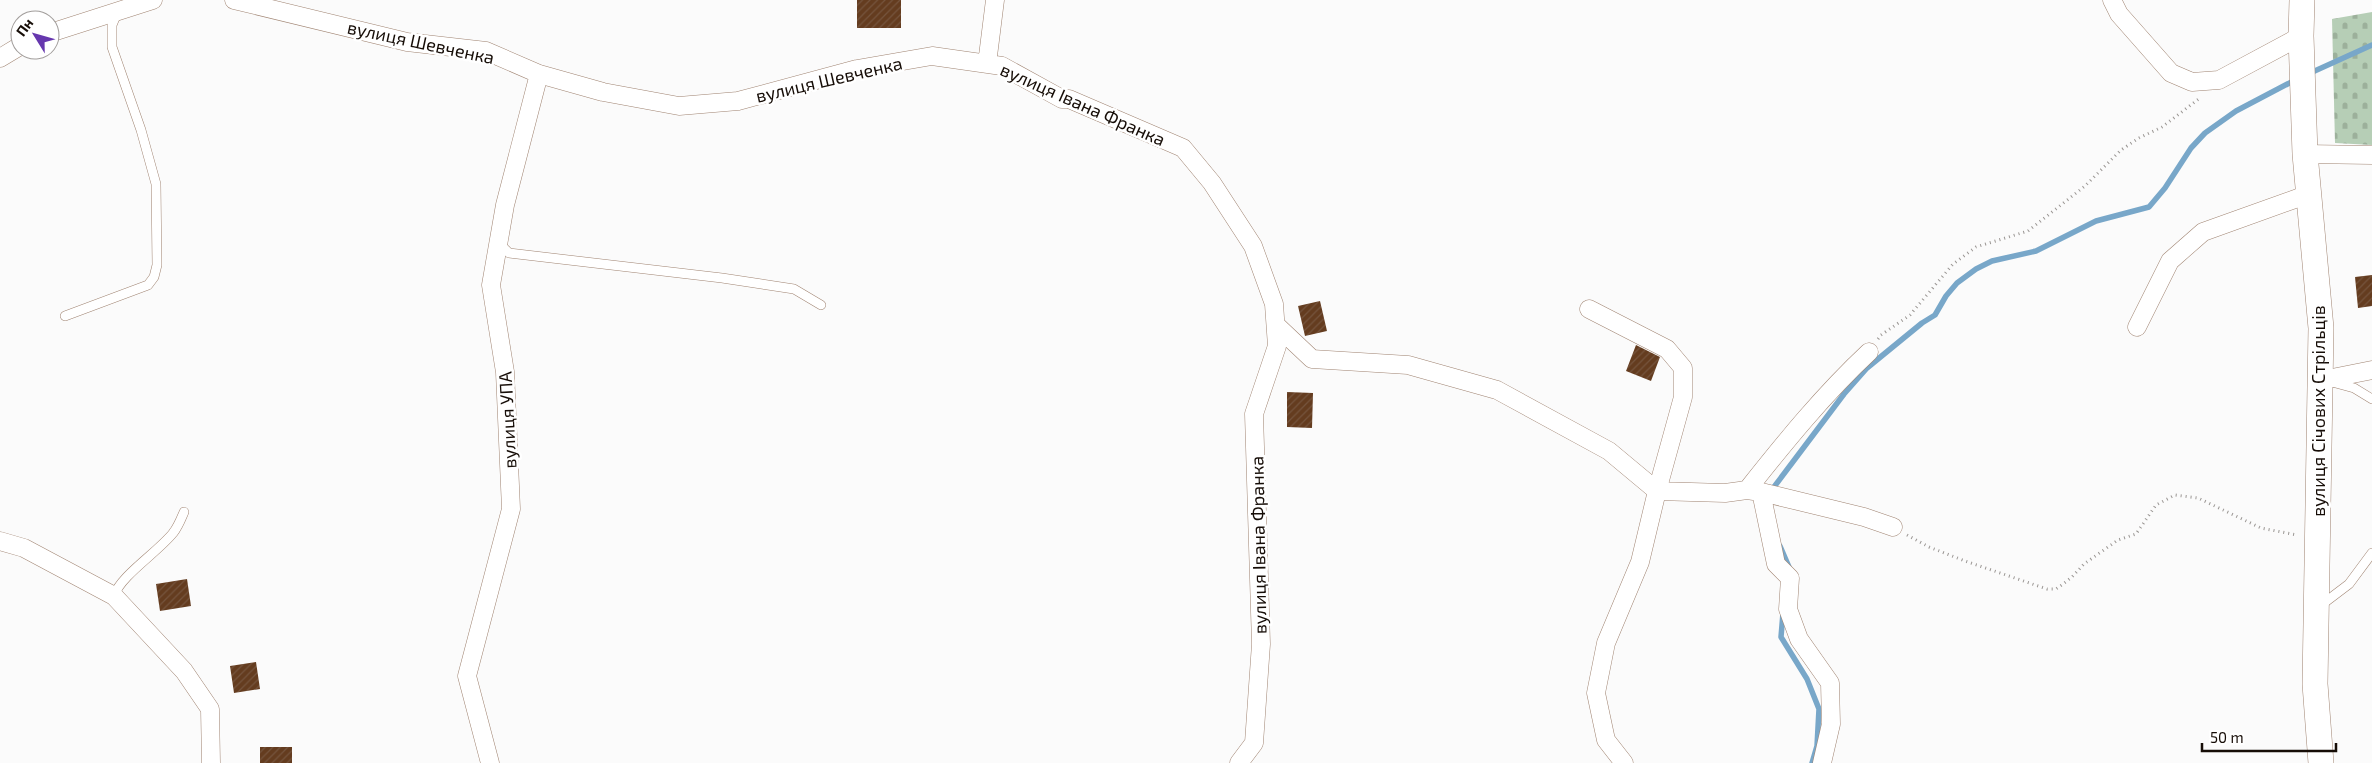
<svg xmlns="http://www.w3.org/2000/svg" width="2372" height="763" font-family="'Exo 2',sans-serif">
<defs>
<pattern id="cemetery-stones" width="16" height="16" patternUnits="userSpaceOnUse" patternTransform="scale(1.25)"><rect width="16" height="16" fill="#b6ceb6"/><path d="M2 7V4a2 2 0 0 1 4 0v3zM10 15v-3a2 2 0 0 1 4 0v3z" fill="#9cb09b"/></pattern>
<pattern id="building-hatch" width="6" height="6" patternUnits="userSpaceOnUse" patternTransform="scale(1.25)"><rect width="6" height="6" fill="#643c1f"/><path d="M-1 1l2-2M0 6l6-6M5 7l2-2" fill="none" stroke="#75543d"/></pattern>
</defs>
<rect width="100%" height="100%" fill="#fbfbfb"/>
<path fill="url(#cemetery-stones)" d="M2372,12V145L2335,143L2332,19Z"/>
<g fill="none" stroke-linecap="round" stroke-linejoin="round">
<path stroke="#78a7c9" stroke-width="5.5" d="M2308,74L2372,45
M1774,487L1844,394L1867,368L1922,323L1935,315L1946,296L1957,283L1976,269L1992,261L2036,251L2096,221L2149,207L2165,188L2191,148L2205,133L2236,111L2297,79
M1780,546L1789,567
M1783,613L1781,637L1807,679L1819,709L1817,746L1812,763"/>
</g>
<path fill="url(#building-hatch)" d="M857,0H901V28H857Z
M2372,275V306L2358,308L2355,277Z
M1320,301L1327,331L1305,336L1298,306Z
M1636,345L1660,357L1651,381L1626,371Z
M1287,392L1313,393L1312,428L1287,427Z
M187,579L191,606L160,611L156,584Z
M256,662L260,689L234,693L230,666Z
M260,747H292V763H260Z"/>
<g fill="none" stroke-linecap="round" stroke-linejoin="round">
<defs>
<path id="lane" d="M499,243L509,253L722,278L794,289L821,305
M65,316L148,285L154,277L157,265L156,184L141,130L112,47V25L117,13
M2332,382L2354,388L2372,399
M114,596C120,576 158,552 173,533C178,527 181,519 184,512
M2320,606L2349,584L2372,553"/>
<path id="street" d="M234,0L407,42L486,51L539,74L603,92L679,106L738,101L857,69L932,56L1002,66L1062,99H1069L1183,148L1212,183L1253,246L1274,304L1277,346L1254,414L1261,644L1254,743L1239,763
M2112,0L2119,14L2171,73L2192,82L2219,80L2301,36
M50,33L153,0
M0,58L20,46
M987,64L995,0
M2305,154L2372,155
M1589,309L1667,349L1683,368V397L1657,491L1725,493L1747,490L1761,492L1776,564L1790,578L1788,609L1799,639L1830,683L1831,724L1822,763
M1276,325L1312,359L1408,365L1497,390L1609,451L1657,491L1640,562L1606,643L1596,693L1606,740L1624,763
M2137,327L2170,261L2203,232L2309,194
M2322,380L2372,370
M1747,490C1785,442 1824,394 1869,352
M1761,492L1864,517L1893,527
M0,541L24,548L114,596L184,671L210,709L211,763
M490,763L467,676L511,509L505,372L491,285L505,205L539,74"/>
<path id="secondary" d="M2302,0L2301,36L2305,154L2321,328L2315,684L2321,763"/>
</defs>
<use href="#lane" stroke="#a08472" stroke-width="10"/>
<use href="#street" stroke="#a08472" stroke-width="19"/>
<use href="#secondary" stroke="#a08472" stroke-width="26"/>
<path stroke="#9a9693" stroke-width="3" stroke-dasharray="1 4" stroke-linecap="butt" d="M1878,339L1881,335L1910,315L1953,264L1976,247L2028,231L2085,186L2121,150L2139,138L2162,127L2200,98
M1907,535L1929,547L1965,561L2047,589H2056L2063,584L2072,577L2084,564L2118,540L2136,534L2156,505L2175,495L2198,498L2261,528L2297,535"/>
<use href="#lane" stroke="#fff" stroke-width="9"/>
<use href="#street" stroke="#fff" stroke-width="18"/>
<use href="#secondary" stroke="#fff" stroke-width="25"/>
</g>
<g text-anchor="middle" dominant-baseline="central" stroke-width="5" stroke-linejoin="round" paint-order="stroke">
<g font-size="18" fill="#160d07" stroke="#fff">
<text transform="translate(421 42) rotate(12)">вулиця Шевченка</text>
<text transform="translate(829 79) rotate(-13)">вулиця Шевченка</text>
<text transform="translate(1083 104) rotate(24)">вулиця Івана Франка</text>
<text transform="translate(2318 411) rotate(-90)">вулиця Січових Стрільців</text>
<text transform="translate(507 420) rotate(-93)">вулиця УПА</text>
<text transform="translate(1258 545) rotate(-91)">вулиця Івана Франка</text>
</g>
</g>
<g transform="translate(35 35) rotate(307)"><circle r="24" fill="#ffffff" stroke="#a29e9c"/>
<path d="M0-4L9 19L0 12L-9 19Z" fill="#6637ae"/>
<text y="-8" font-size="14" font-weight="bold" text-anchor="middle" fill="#160d07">Пн</text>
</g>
<path d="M2202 743v8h134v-8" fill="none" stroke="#160d07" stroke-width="2.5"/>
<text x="2210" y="743" font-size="15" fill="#160d07" stroke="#ffffff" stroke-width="4" paint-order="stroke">50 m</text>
</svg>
